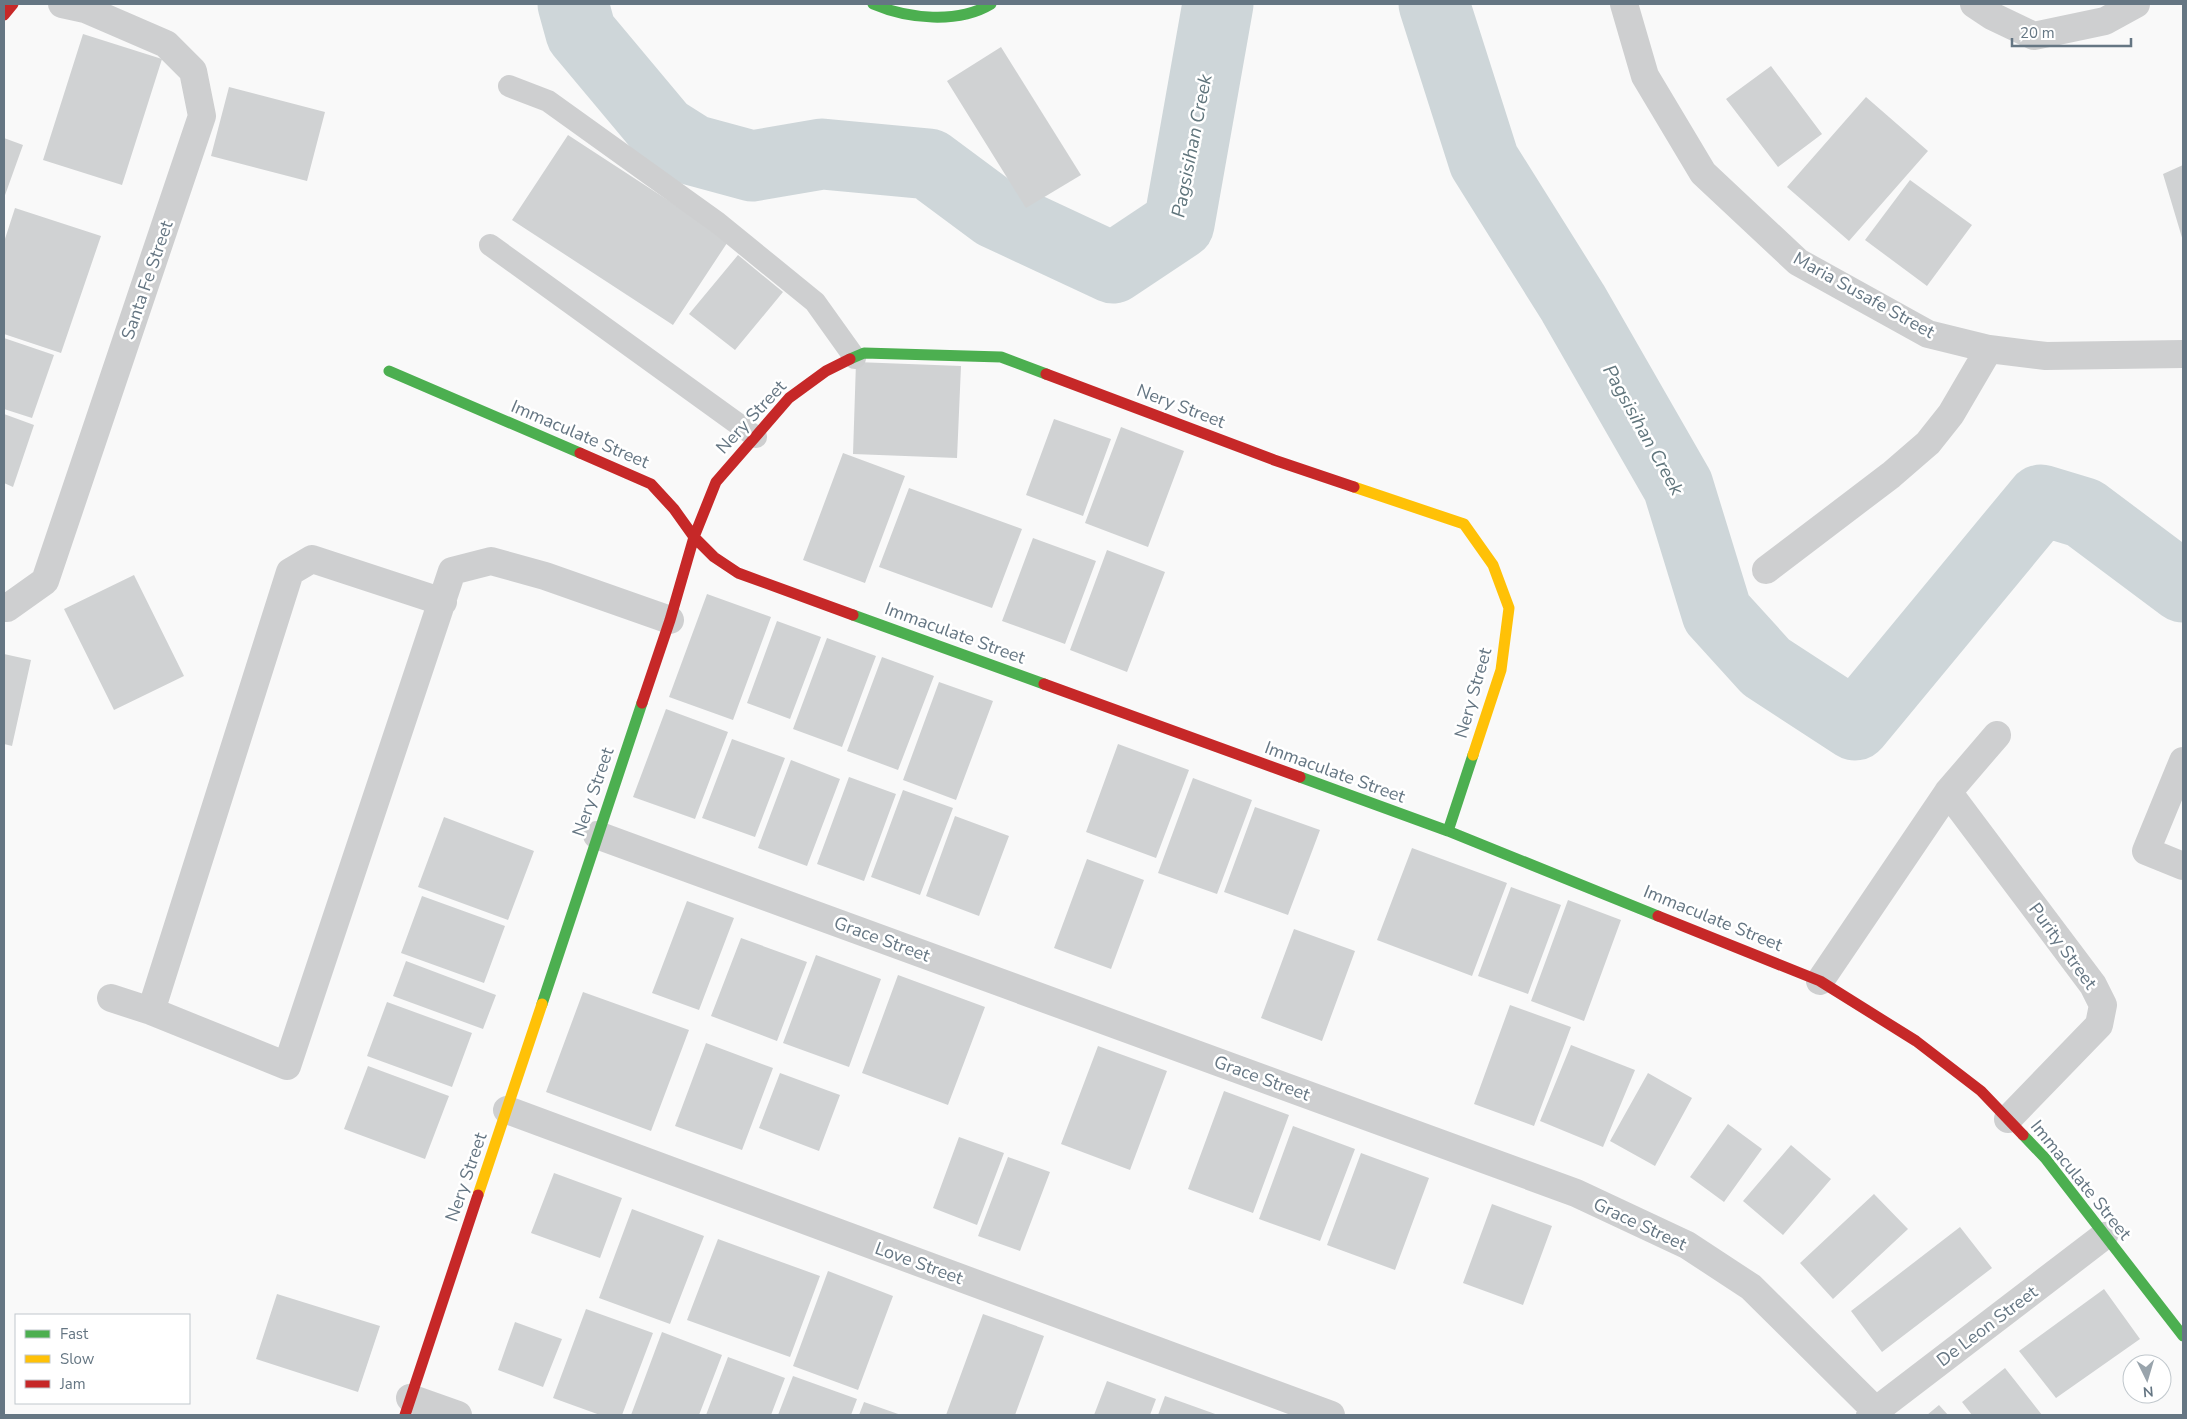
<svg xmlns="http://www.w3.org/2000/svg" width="2187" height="1419" font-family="'Nunito Sans',sans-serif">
<rect width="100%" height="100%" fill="#f9f9f9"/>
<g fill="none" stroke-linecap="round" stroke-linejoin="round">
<path stroke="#ced6d9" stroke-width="71" d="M573,4L581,33L663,131L693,150L752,166L822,154L929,164L995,213L1113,268L1179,224L1218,4
M1434,4L1484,161L1573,303L1678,486L1717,613L1766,667L1855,725L2041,500L2084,513L2183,587"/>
</g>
<path fill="#d0d2d3" d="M83,34L162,59L122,185L43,160Z
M1001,47L1081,175L1026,208L947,81Z
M1771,66L1822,134L1778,167L1726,99Z
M229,87L325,112L307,181L211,156Z
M1866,97L1928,151L1849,241L1787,187Z
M568,135L729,240L673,325L512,220Z
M4,138L23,145L4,198Z
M2183,165V241L2163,174Z
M1910,180L1972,225L1927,286L1865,240Z
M15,208L101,236L61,353L4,334V242Z
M738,255L783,292L735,350L689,314Z
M4,338L54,355L32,418L4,409Z
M856,362L961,366L957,458L853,454Z
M4,414L34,425L13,487L4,483Z
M1054,419L1111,439L1083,516L1026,495Z
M1121,427L1184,451L1148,547L1085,523Z
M843,453L905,476L865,583L803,560Z
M909,488L1022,529L992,608L879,567Z
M1033,538L1096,561L1065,644L1002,621Z
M1107,550L1165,572L1127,672L1070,650Z
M134,575L184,676L114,710L64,609Z
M707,594L771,617L733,720L669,697Z
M777,621L821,637L790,719L747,703Z
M827,638L876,656L842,747L793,729Z
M4,654L31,660L12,746L4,744Z
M882,657L934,676L898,770L847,751Z
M939,682L993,701L956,800L903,780Z
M666,709L728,732L695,819L633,797Z
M732,739L785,758L755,837L702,818Z
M1118,744L1189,770L1156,858L1086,832Z
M791,760L840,779L807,866L758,848Z
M849,777L896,794L864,881L817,864Z
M1193,778L1252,800L1217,894L1158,873Z
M903,790L953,808L920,895L871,877Z
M1255,807L1320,830L1288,915L1224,892Z
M955,816L1009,836L979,916L926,896Z
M444,817L534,851L508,920L418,887Z
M1412,848L1507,883L1472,976L1377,940Z
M1087,859L1144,880L1111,969L1054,948Z
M1511,887L1561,905L1528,994L1478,976Z
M422,896L505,926L484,983L401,953Z
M1568,900L1621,920L1584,1021L1531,1001Z
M687,901L734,918L699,1010L652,993Z
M1294,929L1355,951L1322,1041L1261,1018Z
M741,938L807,962L777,1041L711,1016Z
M816,955L881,979L849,1067L783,1043Z
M406,961L496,995L483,1029L393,996Z
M898,975L985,1007L948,1105L862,1073Z
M583,992L689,1030L651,1131L546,1092Z
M387,1002L472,1033L452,1087L367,1056Z
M1510,1005L1571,1027L1534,1126L1474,1104Z
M706,1043L773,1068L742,1150L675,1126Z
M1571,1045L1635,1070L1603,1147L1540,1121Z
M1098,1046L1167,1071L1130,1170L1061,1144Z
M368,1066L449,1096L425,1159L344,1129Z
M780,1073L840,1095L819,1151L759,1128Z
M1648,1073L1692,1098L1655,1166L1610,1141Z
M1224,1091L1289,1115L1253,1213L1188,1189Z
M1728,1124L1762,1149L1724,1202L1690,1177Z
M1293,1126L1355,1149L1320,1241L1259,1219Z
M959,1137L1004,1153L977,1225L933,1208Z
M1791,1145L1831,1179L1783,1235L1743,1201Z
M1361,1153L1429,1178L1395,1270L1327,1245Z
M1008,1157L1050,1172L1020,1251L978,1236Z
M554,1173L622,1198L600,1258L531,1233Z
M1874,1194L1908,1229L1833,1299L1800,1263Z
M1492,1204L1552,1226L1523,1305L1463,1283Z
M632,1209L704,1236L670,1324L599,1298Z
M1960,1227L1992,1268L1882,1352L1851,1311Z
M718,1239L820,1276L790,1357L687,1320Z
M828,1271L893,1296L858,1390L793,1366Z
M2104,1289L2140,1339L2056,1398L2019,1351Z
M277,1294L380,1326L358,1392L256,1359Z
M586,1309L653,1333L622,1415H600L553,1398Z
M983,1314L1044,1336L1015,1415H946Z
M515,1322L562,1339L543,1387L498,1370Z
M662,1332L722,1355L699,1415H631Z
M728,1357L785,1378L771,1415H706Z
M2005,1368L2042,1415H1972L1962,1402Z
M793,1376L857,1399L851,1415H778Z
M1107,1381L1156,1399L1150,1415H1094Z
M1165,1396L1218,1415H1158Z
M864,1402L901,1415H859Z
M1939,1405L1948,1415H1927Z"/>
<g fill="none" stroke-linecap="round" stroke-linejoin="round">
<path stroke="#cecfd0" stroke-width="22" d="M509,86L548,101L718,223L815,302L855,358
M490,245L756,437"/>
<path stroke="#cecfd0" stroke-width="28" d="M1624,4L1645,76L1703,173L1798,262L1928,334L1989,349L2046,356L2183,354
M1974,4L1992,16L2034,36L2105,21L2136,4
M1766,570L1891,475L1928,443L1951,414L1989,349
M4,608H7L45,581L202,116L193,71L166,44L85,9L62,4
M2183,761L2146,851L2183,866
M1948,792L2093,985L2103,1005L2099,1025L2008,1119
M597,835L1576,1193L1687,1245L1751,1287L1876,1411
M1820,981L1948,792L1997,735
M111,998L151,1011L287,1066L452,571L491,561L545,576L670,620
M151,1011L290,572L312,559L443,602
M507,1110L1331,1415
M410,1398L458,1415
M1870,1415L2104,1236"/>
<path stroke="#4caf50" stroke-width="11" d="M873,4C908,19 958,24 991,4
M850,359L864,353L1001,357L1046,374
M389,371L580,453
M853,615L1044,684
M1300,777L1448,831L1658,916
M1448,831L1473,755
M542,1004L642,703
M2023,1135L2045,1158L2183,1336"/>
<path stroke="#ffc107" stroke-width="11" d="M1354,487L1464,524L1493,565L1509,608L1501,670L1473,755
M478,1195L542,1004"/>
<path stroke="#c62828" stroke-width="11" d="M4,15L13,4
M1046,374L1274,460L1354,487
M580,453L651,484L674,509L694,537L714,557L738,573L853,615
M1044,684L1300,777
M642,703L670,620L694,537L716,482L789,398L826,371L850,359
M1658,916L1820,981L1916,1041L1981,1091L2023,1135
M405,1415L478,1195"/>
</g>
<g text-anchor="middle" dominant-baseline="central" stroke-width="5" stroke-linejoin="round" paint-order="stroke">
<g font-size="18" fill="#657683" stroke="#fff">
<text transform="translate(147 280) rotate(-71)">Santa Fe Street</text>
<text transform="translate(1864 295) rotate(29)">Maria Susafe Street</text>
<text transform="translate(1181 406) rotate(21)">Nery Street</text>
<text transform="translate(751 417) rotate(-47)">Nery Street</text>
<text transform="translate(580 434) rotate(23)">Immaculate Street</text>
<text transform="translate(955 633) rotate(20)">Immaculate Street</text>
<text transform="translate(1473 693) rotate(-74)">Nery Street</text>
<text transform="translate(1335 772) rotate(20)">Immaculate Street</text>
<text transform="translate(593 792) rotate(-71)">Nery Street</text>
<text transform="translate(1713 918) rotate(22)">Immaculate Street</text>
<text transform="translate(882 939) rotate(20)">Grace Street</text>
<text transform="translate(2063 946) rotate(54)">Purity Street</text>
<text transform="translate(1262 1078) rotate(20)">Grace Street</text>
<text transform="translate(466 1177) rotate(-71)">Nery Street</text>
<text transform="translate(2081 1180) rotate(51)">Immaculate Street</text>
<text transform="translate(1640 1224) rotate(25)">Grace Street</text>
<text transform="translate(919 1263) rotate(20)">Love Street</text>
<text transform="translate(1987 1326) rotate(-37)">De Leon Street</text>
</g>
<g font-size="19" font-style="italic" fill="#60757c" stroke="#fff">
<text transform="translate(1192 146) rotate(-79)">Pagsisihan Creek</text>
<text transform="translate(1643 430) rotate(61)">Pagsisihan Creek</text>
</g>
</g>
<rect width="2187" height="1419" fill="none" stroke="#657683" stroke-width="10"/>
<rect x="15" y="1314" width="175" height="90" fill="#ffffff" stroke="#c1c8cd"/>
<rect x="25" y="1330" width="25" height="8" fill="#4caf50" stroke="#c1c8cd"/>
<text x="60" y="1339" font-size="15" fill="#657683">Fast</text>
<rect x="25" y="1355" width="25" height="8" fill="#ffc107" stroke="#c1c8cd"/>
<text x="60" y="1364" font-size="15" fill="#657683">Slow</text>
<rect x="25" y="1380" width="25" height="8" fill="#c62828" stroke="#c1c8cd"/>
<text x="60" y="1389" font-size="15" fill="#657683">Jam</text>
<g transform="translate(2147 1379) rotate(175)"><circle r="24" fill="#ffffff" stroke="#c1c8cd"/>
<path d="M0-4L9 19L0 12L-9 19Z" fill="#99a4ac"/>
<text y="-8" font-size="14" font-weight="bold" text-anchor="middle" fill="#657683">N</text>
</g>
<path d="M2012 38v8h119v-8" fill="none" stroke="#657683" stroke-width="2.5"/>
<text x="2020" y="38" font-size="15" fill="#657683" stroke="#ffffff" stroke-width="4" paint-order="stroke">20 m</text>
</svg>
